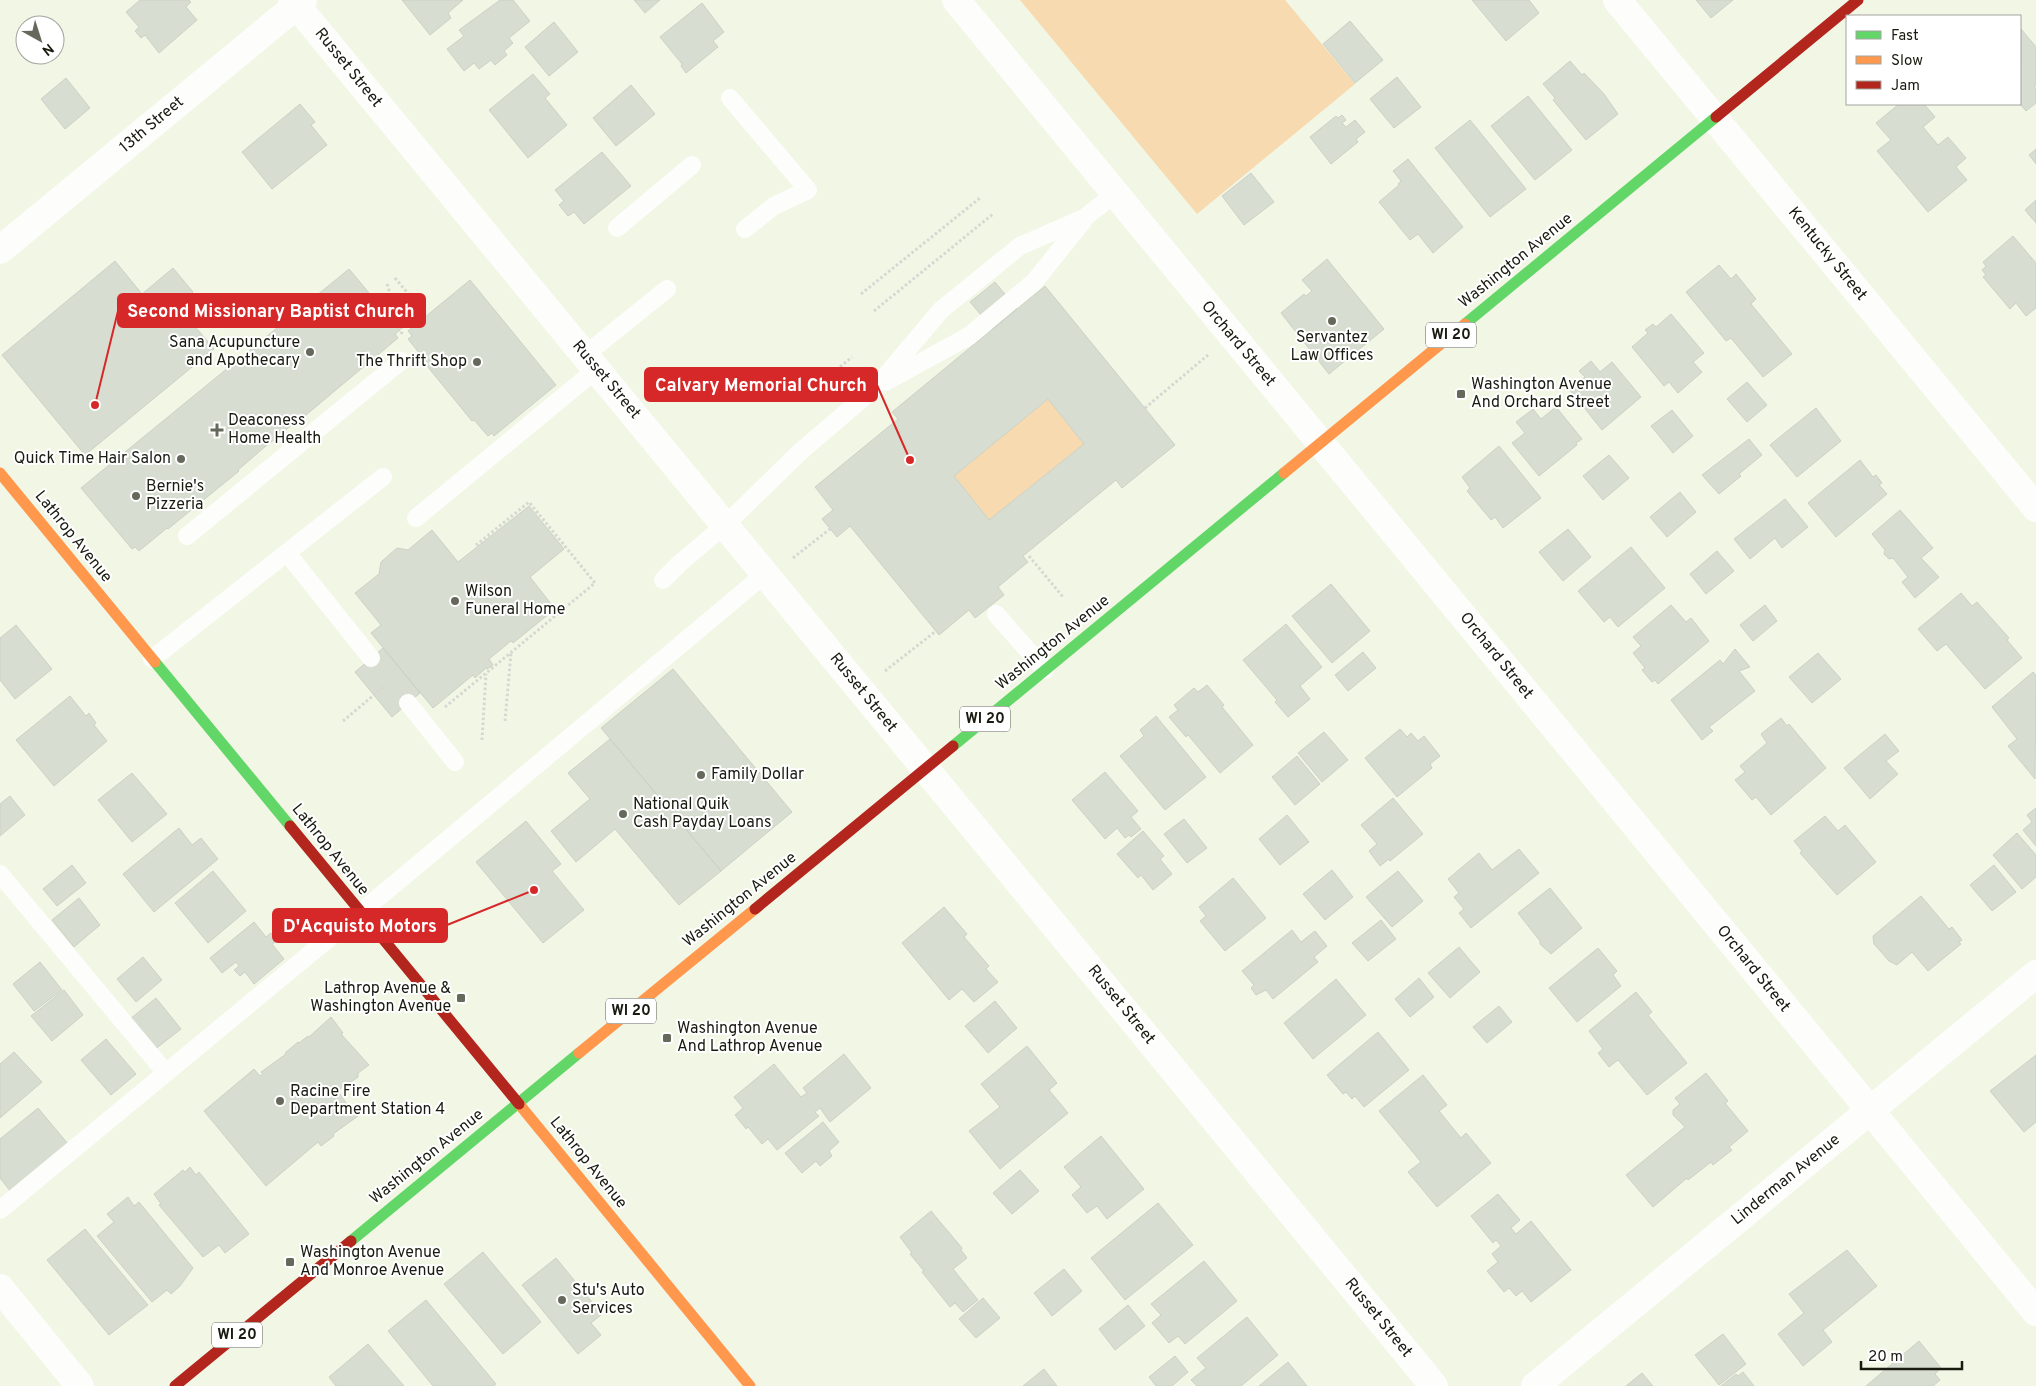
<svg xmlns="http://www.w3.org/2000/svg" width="2036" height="1386" font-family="Overpass,sans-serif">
<rect width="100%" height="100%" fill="#f2f6e5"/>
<path fill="#f7daaf" d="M1020,0H1285L1355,84L1197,214Z
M1048,399L1084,444L989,520L954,476Z"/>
<path fill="#d8ddd1" stroke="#cbd1c5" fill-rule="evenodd" d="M140,0H189L191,2L186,7L197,20L159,53L145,35L141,38L135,31L139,27L126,12Z
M402,0H463L448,13L451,18L430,35Z
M500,0H513L530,21L509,38L513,43L504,51L507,55L495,65L491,60L479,69L474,63L464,71L447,49L464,36L459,30Z
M634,0H660L645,13Z
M1472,0H1529L1539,13L1506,41Z
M1696,0H1733L1711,18Z
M702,3L724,32L713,41L718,47L686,73L681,66L682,64L660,37Z
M1350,21L1383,60L1355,83L1323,44Z
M554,22L578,52L549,76L525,47Z
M2021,29L2036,47V85L2034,86L2036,89V103L2026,111L2020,104Z
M1570,61L1582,75L1584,73L1604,94L1618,114L1586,140L1553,100L1555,98L1543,84Z
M533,74L550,94L545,98L567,125L528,158L489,110Z
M1397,77L1421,107L1394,128L1370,99Z
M66,78L90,108L65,129L41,99Z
M631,85L655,114L616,146L593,118Z
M1528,96L1572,150L1535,180L1491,126Z
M300,104L315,122L311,125L327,145L272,189L242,152Z
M1899,104H1924L1935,117L1923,127L1938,145L1948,137L1966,158L1956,167L1967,180L1928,212L1877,151L1891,140L1876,123Z
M1342,115L1346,120L1342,123L1346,127L1355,120L1365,132L1356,139L1358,142L1331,164L1310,137L1336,116L1338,118Z
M1470,120L1526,189L1490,217L1435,148Z
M2036,149V164L2029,155Z
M602,152L631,186L584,224L574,212L568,216L559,205L564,201L555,190Z
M1408,159L1463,227L1433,253L1418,234L1410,240L1379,202L1399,185L1398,184L1401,181L1393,171Z
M1251,173L1274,202L1244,225L1222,196Z
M2036,200V223L2025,210Z
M2013,236L2036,263V308L2026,316L2016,303L2010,309L1983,277L1986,275L1982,270L1986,266L1983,262Z
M1327,259L1384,329L1329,374L1281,313L1304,294L1306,296L1312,291L1302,280Z
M115,261L142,294L173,268L193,292L177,305L214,349L85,455L2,355Z
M1719,265L1731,279L1736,274L1756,299L1751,304L1792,354L1763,377L1731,338L1726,341L1686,292Z
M349,269L400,330L395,334L398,338L300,420L299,419L270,443L267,439L264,441L267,445L238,470L239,471L168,529L167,528L139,551L135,547L132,549L81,488Z
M470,280L556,385L494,436L492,433L488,436L474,420L472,421L418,355L420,354L408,339L412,336L408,331Z
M995,282L1017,309L993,329L970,302Z
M1045,286L1175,445L1122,488L1116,480L1023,556L1028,562L998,587L1004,595L975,618L969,610L939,635L850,526L837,537L822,519L833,510L815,487L898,419L892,412ZM1048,399L1084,444L989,520L954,476Z
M1671,314L1704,353L1693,362L1702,372L1678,393L1669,382L1664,386L1632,347L1648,333L1645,330L1653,324L1656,327Z
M1591,361L1600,372L1612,362L1641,397L1602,430L1569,389L1585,377L1579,371Z
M1747,382L1767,405L1747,422L1727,399Z
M1556,407L1582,439L1576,443L1577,445L1539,476L1512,443L1525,433L1516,422L1533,409L1541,419Z
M1816,408L1841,441L1797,477L1770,445Z
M1672,410L1693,436L1673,453L1651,426Z
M1749,439L1762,455L1739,474L1741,476L1719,494L1702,475Z
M1499,446L1541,498L1503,528L1495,517L1491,520L1467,491L1470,488L1462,477Z
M1609,455L1629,478L1603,500L1583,476Z
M1860,460L1873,477L1876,475L1882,483L1879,485L1887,494L1836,537L1808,503Z
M1680,492L1696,512L1667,537L1650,517Z
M1785,499L1808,527L1782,548L1775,538L1750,559L1734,539Z
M529,506L564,549L530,577L555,609L513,643L511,641L489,659L493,665L487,669L486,668L475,678L473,675L433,708L371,633L381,625L355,593L379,574L381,562L397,548L408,550L432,530L458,562Z
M1900,510L1933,548L1921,558L1939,577L1915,598L1902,582L1908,577L1893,558L1889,559L1884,554L1885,550L1872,534Z
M1568,529L1591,557L1563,581L1539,552Z
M1631,547L1665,588L1618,627L1610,617L1604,622L1578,591Z
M1717,551L1734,571L1706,594L1690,574Z
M1331,584L1370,631L1332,663L1292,616Z
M1961,593L1972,606L1977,602L2009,638L2007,640L2022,658L1985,689L1946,644L1937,651L1918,629Z
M1671,605L1686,622L1691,618L1709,641L1658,684L1655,680L1652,682L1642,670L1645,668L1633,653L1641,646L1633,637Z
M1765,605L1777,621L1753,641L1740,625Z
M1286,624L1322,667L1300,686L1310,699L1288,717L1275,702L1277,700L1243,660Z
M16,625L52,669L15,699L0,680V638Z
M383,648L420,693L392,717L355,672Z
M1735,649L1750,667L1739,671L1755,691L1709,727L1713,731L1702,740L1671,700L1720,660L1723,664Z
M1363,652L1376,668L1348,691L1335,675Z
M1818,653L1841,679L1812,703L1789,677Z
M673,669L792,812L721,871L601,728Z
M2033,672L2036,675L2035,779L2008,746L2017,739L1992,707Z
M1207,685L1224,705L1222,707L1253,745L1220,773L1188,735L1186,737L1169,717L1178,710L1174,705L1194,688L1198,692Z
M70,696L86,716L89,713L96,723L94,725L107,741L54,786L16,740Z
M1156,716L1206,777L1165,810L1120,756L1144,736L1140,730Z
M1781,718L1787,726L1789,724L1826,768L1771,815L1756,797L1752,800L1735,780L1745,772L1740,766L1767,743L1761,734Z
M1400,729L1407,737L1411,733L1418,741L1424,736L1440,756L1430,764L1432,768L1397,797L1365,758Z
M1324,732L1348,760L1322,782L1298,753Z
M1885,734L1899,751L1886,761L1898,774L1870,799L1844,768Z
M610,739L721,871L679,905L615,829L576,862L551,831L590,799L568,773Z
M1297,756L1320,784L1295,805L1272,777Z
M1105,772L1138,811L1131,817L1141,829L1131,837L1129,835L1125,838L1117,828L1105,839L1072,800Z
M132,773L167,814L132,842L98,800Z
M10,796L25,815L0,836V804Z
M1393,798L1423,834L1390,861L1389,859L1380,866L1369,851L1377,844L1361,825Z
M2036,808V846L2023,830L2032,822L2027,815Z
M1287,815L1309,842L1280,865L1259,839Z
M1825,816L1838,831L1845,825L1876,862L1837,895L1800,853L1802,851L1794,841Z
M1184,819L1207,848L1187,863L1164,834Z
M526,821L561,864L552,871L584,910L543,943L476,862Z
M179,828L192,845L201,838L218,859L154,912L123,874Z
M1143,831L1164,856L1160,859L1172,874L1153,890L1141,875L1138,878L1117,854Z
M2017,833L2036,855V877L2022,889L1993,855Z
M1519,849L1539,873L1471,928L1459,913L1464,909L1454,897L1459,893L1448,879L1479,853L1492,870Z
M72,865L86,883L57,906L43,889Z
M1994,865L2016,892L1992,911L1970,885Z
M1332,870L1353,897L1325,920L1303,894Z
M213,871L246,911L208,943L175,903Z
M1398,871L1423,901L1392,927L1366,897Z
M1233,878L1266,918L1225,951L1200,921L1206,916L1199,907Z
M1550,888L1582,928L1551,954L1540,944V941L1518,913Z
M1921,896L1949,929L1952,927L1962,940L1959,942L1961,944L1928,971L1912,952L1897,965L1889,961L1874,944L1873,936Z
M79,898L100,925L74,947L52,920Z
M944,907L967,934L964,937L989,966L986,969L998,982L974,1002L962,989L949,1000L902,943Z
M1381,920L1396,939L1368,961L1352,943Z
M254,922L266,937L271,933L277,941L272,944L284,959L254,984L245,972L240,976L234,970L239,966L236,962L222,973L210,958Z
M1292,930L1301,942L1315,931L1327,946L1314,957L1318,962L1273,999L1266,990L1256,995L1251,988L1254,985L1242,971Z
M1459,947L1480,972L1450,998L1428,973Z
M1598,948L1617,971L1613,975L1621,986L1577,1022L1549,988Z
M143,957L162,980L136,1002L117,979Z
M40,962L62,990L34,1011L13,984Z
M1419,978L1434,997L1410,1017L1395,999Z
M1336,979L1366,1015L1313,1059L1284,1023Z
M64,990L83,1015L52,1041L31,1016Z
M1636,992L1652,1012L1648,1015L1687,1063L1647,1095L1618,1060L1609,1067L1598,1053L1603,1049L1589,1031Z
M156,998L181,1029L154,1050L130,1019Z
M995,1001L1017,1028L988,1053L965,1026Z
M1499,1006L1512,1022L1487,1043L1473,1027Z
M331,1017L343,1033L341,1034L369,1065L358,1073V1077L351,1082H348L338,1091L348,1106L349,1105L358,1116L333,1134L334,1136L321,1146L318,1142L266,1186L204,1111L254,1069L260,1076L263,1074L261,1072L286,1054L285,1053L298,1042L299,1043L308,1036L309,1037Z
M1378,1032L1409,1070L1364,1107L1355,1096L1352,1099L1346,1092L1343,1094L1327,1075Z
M106,1039L136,1074L111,1095L81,1060Z
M1027,1046L1057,1083L1049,1090L1068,1113L1000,1169L969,1131L1000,1107L981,1084Z
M14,1052L42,1082L0,1118V1064Z
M844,1054L871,1088L830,1122L820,1108L815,1112L819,1116L777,1150L768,1139L762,1144L748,1127L746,1129L735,1115L743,1108L734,1097L774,1064L801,1097L807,1093L803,1088Z
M2036,1055V1122L2024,1132L1990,1091Z
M1706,1073L1728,1101L1725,1103L1748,1131L1729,1147L1732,1150L1713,1165L1711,1162L1688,1180L1687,1178L1653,1207L1626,1175L1685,1127L1673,1115V1110L1680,1104L1675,1098Z
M1423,1075L1447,1105L1439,1111L1461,1138L1466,1133L1491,1163L1437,1207L1408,1172L1421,1162L1379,1111Z
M38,1108L68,1144L11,1192L0,1178V1139Z
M823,1122L839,1142L829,1151L832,1156L820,1166L816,1161L802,1173L785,1153Z
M1101,1136L1144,1189L1107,1219L1097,1206L1087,1213L1072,1195L1081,1187L1064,1167Z
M190,1167L196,1175L199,1172L249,1234L225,1253L219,1245L203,1257L159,1205L161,1204L154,1194L183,1170L185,1172Z
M1020,1170L1039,1191L1012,1214L993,1193Z
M1498,1194L1520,1220L1511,1228L1516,1234L1531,1221L1571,1270L1531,1302L1522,1291L1516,1296L1509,1288L1504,1292L1487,1271L1498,1262L1492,1254L1501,1246L1496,1240L1493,1243L1471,1216Z
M128,1197L134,1206L139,1202L193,1268L180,1286L171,1294L167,1290L152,1302L97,1236L114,1222L107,1214Z
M1158,1203L1193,1245L1125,1300L1091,1258Z
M931,1211L962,1248L961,1250L967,1258L953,1269L978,1300L963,1312L955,1303L950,1307L922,1272L924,1271L910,1254L912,1253L900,1237Z
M85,1229L148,1305L109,1335L47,1260Z
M1847,1250L1877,1286L1823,1330L1832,1342L1803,1366L1778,1334L1804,1313L1789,1294Z
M483,1252L541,1322L503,1354L444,1284Z
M556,1258L602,1314L591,1323L601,1335L578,1354L522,1285Z
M1204,1261L1237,1301L1185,1344L1178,1336L1169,1343L1152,1323L1161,1315L1151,1304Z
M1064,1269L1082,1291L1052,1316L1034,1293Z
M983,1298L1000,1318L976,1338L959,1319Z
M426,1300L496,1384L493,1386H433L388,1331Z
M1128,1305L1145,1326L1115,1350L1099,1329Z
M1247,1317L1278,1355L1241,1386H1197L1191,1380L1206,1368L1197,1358Z
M1723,1334L1746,1364L1719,1385L1695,1355Z
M1919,1341L1941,1368L1935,1374L1940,1380L1933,1386H1866Z
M368,1344L404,1386H336L329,1377Z
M1175,1356L1188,1372L1172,1386H1156L1149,1377Z
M1288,1362L1307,1386H1259Z
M1044,1369L1057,1386H1023Z
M1743,1372L1754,1386H1721L1736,1374L1738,1376Z
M1642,1373L1653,1386H1626Z"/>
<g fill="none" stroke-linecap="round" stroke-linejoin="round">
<path stroke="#d6d7d2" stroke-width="3" stroke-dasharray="2.5 2.5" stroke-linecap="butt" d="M395,278L427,316
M387,284L402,331L401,336
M861,294L980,198
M874,311L993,214
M809,392L852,357
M1145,408L1208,355
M1029,556L1063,597
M793,558L830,529
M885,671L936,631
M445,707L595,583L529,502L475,546
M343,721L386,685
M505,721L511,653
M482,740L486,674"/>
<path stroke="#fdfefb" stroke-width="18" d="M730,98L808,190L774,206L745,229
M617,228L692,165
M585,355L667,289
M885,382L969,336L1034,282L1083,221
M416,518L597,369
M187,536L401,361
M287,553L371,658
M663,580L679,564L725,525L800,452L876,387L941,310L1020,246L1084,218L1116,193
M996,614L1045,670
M152,659L383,477
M408,703L455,762
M0,874L166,1073
M0,1210L397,882L765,574"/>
<path stroke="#fdfefb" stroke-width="28" d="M292,0L1434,1386
M956,0L2036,1312
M1617,0L2036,508
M0,250L303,0
M0,1288L80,1386
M1535,1386L2036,974"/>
<path stroke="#63d668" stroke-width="11" d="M1465,324L1716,117
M155,662L290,826
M953,746L1284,473
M351,1241L579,1053"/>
<path stroke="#ff974d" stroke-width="11" d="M0,473L155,662
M1284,473L1465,324
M579,1053L755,909
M519,1104L750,1386"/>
<path stroke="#b3261e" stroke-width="11" d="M1716,117L1858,0
M290,826L519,1104
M755,909L953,746
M175,1386L351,1241"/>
</g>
<g fill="#65685b" stroke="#fff" stroke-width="2">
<circle cx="1332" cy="321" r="5"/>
<circle cx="310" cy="352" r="5"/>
<circle cx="477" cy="362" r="5"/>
<rect x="1456" y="389" width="10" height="10" rx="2.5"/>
<path d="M214.5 422.5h5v5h5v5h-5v5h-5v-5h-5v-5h5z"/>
<circle cx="181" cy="459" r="5"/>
<circle cx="136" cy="496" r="5"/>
<circle cx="455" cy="601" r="5"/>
<circle cx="701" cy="775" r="5"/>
<circle cx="623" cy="814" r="5"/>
<rect x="456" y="993" width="10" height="10" rx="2.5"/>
<rect x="662" y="1033" width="10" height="10" rx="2.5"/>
<circle cx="280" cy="1101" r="5"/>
<rect x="285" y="1257" width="10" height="10" rx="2.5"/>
<circle cx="562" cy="1300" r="5"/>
</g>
<g text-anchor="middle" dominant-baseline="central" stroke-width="4" stroke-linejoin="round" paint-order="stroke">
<g fill="#fff" stroke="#5e5f58" stroke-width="1">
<rect x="1426" y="322.5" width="50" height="25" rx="4"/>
<rect x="960" y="706.5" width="50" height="25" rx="4"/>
<rect x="606" y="998.5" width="50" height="25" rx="4"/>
<rect x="212" y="1322.5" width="50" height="25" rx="4"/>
</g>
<g font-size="15" font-weight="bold" fill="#191b10">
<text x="1451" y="335">WI 20</text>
<text x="985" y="719">WI 20</text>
<text x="631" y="1011">WI 20</text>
<text x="237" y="1335">WI 20</text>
</g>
<g font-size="16" fill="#191b10" stroke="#fff">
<text transform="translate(348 68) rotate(51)">Russet Street</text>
<text transform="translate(152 125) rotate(-40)">13th Street</text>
<text transform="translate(1827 254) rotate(51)">Kentucky Street</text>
<text transform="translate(1516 261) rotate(-39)">Washington Avenue</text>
<text transform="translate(1238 344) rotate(50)">Orchard Street</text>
<text transform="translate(606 380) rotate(50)">Russet Street</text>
<text transform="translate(73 537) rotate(51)">Lathrop Avenue</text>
<text transform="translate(1053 643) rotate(-39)">Washington Avenue</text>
<text transform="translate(1496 656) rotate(51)">Orchard Street</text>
<text transform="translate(863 693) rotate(51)">Russet Street</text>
<text transform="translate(330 850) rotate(51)">Lathrop Avenue</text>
<text transform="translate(740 900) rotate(-39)">Washington Avenue</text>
<text transform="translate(1753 969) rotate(51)">Orchard Street</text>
<text transform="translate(1121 1005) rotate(51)">Russet Street</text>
<text transform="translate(427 1157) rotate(-39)">Washington Avenue</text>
<text transform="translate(588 1163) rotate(51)">Lathrop Avenue</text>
<text transform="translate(1786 1180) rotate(-39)">Linderman Avenue</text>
<text transform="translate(1378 1318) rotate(51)">Russet Street</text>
</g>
<g font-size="16" fill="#191b10" stroke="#fff" text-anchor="start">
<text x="1332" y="338" text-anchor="middle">Servantez<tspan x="1332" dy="18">Law Offices</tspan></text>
<text x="300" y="343" text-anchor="end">Sana Acupuncture<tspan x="300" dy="18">and Apothecary</tspan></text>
<text x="467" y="362" text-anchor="end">The Thrift Shop</text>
<text x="1471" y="385">Washington Avenue<tspan x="1471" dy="18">And Orchard Street</tspan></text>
<text x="228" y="421">Deaconess<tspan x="228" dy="18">Home Health</tspan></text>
<text x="171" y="459" text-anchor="end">Quick Time Hair Salon</text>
<text x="146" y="487">Bernie's<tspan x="146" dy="18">Pizzeria</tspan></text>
<text x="465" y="592">Wilson<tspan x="465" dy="18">Funeral Home</tspan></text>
<text x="711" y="775">Family Dollar</text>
<text x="633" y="805">National Quik<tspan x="633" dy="18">Cash Payday Loans</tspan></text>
<text x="451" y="989" text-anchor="end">Lathrop Avenue &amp;<tspan x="451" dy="18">Washington Avenue</tspan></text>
<text x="677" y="1029">Washington Avenue<tspan x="677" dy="18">And Lathrop Avenue</tspan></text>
<text x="290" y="1092">Racine Fire<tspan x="290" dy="18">Department Station 4</tspan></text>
<text x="300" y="1253">Washington Avenue<tspan x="300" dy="18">And Monroe Avenue</tspan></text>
<text x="572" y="1291">Stu's Auto<tspan x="572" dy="18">Services</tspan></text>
</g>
</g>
<path fill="none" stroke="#d62828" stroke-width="2" d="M95 405L118 311M910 460L877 385M534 890L447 925"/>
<g fill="#d62828" stroke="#fff" stroke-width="2">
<circle cx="95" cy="405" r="5"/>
<circle cx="910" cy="460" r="5"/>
<circle cx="534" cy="890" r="5"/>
</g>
<g fill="#d62828" stroke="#d62828" stroke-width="2">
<rect x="118" y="294" width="307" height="33" rx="5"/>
<rect x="645" y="368" width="232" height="33" rx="5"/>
<rect x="273" y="909" width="174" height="33" rx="5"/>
</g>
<g font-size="18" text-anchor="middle" font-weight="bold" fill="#fff">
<text x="271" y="317">Second Missionary Baptist Church</text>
<text x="761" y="391">Calvary Memorial Church</text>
<text x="360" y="932">D'Acquisto Motors</text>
</g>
<rect x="1846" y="15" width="175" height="90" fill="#ffffff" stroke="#a3a49f"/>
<rect x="1856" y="31" width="25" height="8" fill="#63d668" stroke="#a3a49f"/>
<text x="1891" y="40" font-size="15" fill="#191b10">Fast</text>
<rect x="1856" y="56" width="25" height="8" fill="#ff974d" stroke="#a3a49f"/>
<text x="1891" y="65" font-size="15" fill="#191b10">Slow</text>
<rect x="1856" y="81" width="25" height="8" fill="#b3261e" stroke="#a3a49f"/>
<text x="1891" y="90" font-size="15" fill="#191b10">Jam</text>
<g transform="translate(40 40) rotate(141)"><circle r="24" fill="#ffffff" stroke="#a3a49f"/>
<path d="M0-4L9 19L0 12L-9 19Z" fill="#65685b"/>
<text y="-8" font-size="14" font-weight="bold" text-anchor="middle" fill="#191b10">N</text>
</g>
<path d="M1861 1361v8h101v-8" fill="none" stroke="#191b10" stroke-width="2.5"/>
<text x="1868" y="1361" font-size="15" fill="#191b10" stroke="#ffffff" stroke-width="4" paint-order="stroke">20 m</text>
</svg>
